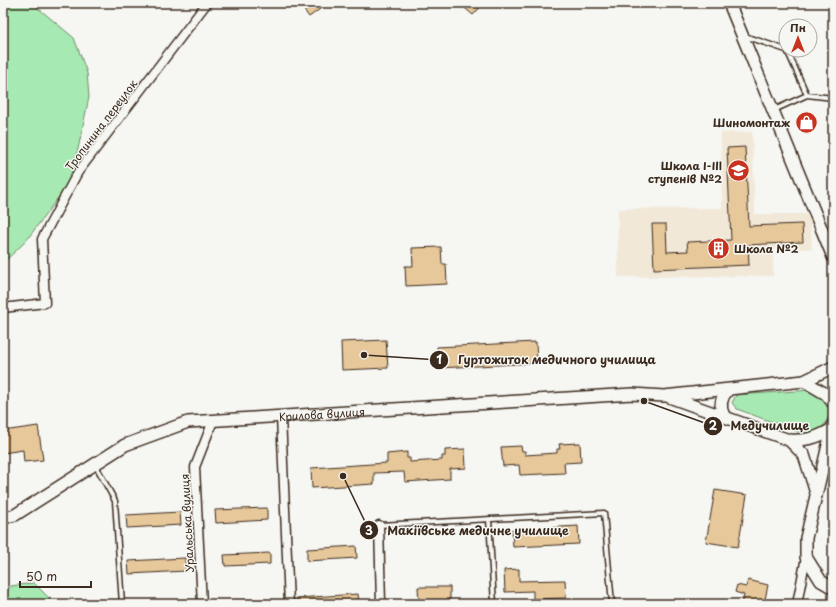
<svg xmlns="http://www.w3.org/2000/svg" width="836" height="607" font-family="'Playpen Sans',sans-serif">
<rect width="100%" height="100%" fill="#f6f6f2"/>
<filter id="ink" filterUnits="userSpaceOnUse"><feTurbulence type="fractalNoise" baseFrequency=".025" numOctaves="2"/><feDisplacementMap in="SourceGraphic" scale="8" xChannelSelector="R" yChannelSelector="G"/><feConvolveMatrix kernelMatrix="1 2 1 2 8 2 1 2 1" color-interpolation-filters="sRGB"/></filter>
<g filter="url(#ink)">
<path fill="#f2e8d8" d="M752,132L755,214H810L812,249L773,248V276L618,277V209L722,208L721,133Z"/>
<path fill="#a7e9b2" stroke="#718a68" d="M3,3H32L74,38L87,73L89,97L74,168L63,191L26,241L3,263Z
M812,390C816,392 822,394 825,398C836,416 823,433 804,434L737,409L732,403L736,395Z
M34,583L50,599L48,604H3V596L11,586Z"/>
<path fill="#e7c89a" stroke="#3b2a1e" d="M299,3H315L320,9L309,17Z
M459,3H484L473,15Z
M745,147L749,226L802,224L803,242L748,245L749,265L654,269L652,224H666L667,252L688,251L687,242L731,240L727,148Z
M441,247L442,264H446L447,284L406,286L405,266H413L412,248Z
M386,340L388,368L342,370L341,342Z
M536,342L537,363L438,368L437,347Z
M38,426L43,460L24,462L23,450L3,453V431Z
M580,443L581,462L564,463L565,473L520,475L519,465L503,466L501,447L521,446L522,451H525V455L557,453V449H560L559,444Z
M465,449L466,468L450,469V479L405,482L404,472L374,473V484L312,488L311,468L387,463V454L407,452V458H410V462L442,460V456H445V450Z
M715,490L747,495L738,547L706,542Z
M267,508V520L216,523L215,510Z
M180,512L181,525L127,528L126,515Z
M578,526L579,544L513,547L512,530Z
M356,546L357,558L307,561V549Z
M270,553V564L225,566L224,555Z
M185,558L186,571L129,574L128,561Z
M519,569V581L565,580L566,598L533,599V591L505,592L504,570Z
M748,580L768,585L764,604H742L744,595L735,592L737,585L746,587Z
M418,587H450V602L419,603Z
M358,594L359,604H297V598Z"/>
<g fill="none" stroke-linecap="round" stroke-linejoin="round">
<defs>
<path id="lane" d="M745,36L786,50
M807,95L833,98
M774,110L807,95L787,50
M95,464L115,501L122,604
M489,519L494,604
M379,525L604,513L612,604"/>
<path id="street" d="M3,308L45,303L42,239L78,172L207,3
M281,416L289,604
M379,525L381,604
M202,604L195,467L213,421
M797,604L806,557"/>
<g id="secondary">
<path d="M729,3L833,257"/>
<path d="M804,381L826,394L833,403"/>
<path d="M669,397L789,440C806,441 817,438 832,429"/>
<path d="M724,416C719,406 721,397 728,390"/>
<path d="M833,424L806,538V557L821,581L833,588"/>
<path d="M789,440L804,455L816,493"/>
<path id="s1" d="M3,518L15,515L125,445L188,422L632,394L664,396L804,381L833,367"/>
</g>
</defs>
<use href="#lane" stroke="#3b2a1e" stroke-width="7"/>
<use href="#street" stroke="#3b2a1e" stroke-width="11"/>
<use href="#secondary" stroke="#3b2a1e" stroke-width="14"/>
<use href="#lane" stroke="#f6f6f2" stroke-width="4"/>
<use href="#street" stroke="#f6f6f2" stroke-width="8"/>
<use href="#secondary" stroke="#f6f6f2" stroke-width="11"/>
<path stroke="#3b2a1e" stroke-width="3" d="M829,3L833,8"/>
</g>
</g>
<defs>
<symbol id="shop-disc" viewBox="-11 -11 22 22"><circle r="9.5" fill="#c8321e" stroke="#f6f6f2"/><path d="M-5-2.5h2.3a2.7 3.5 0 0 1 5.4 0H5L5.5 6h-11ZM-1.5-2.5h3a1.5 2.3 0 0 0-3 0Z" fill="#fff"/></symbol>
<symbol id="school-disc" viewBox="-11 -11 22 22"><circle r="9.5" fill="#c8321e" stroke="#f6f6f2"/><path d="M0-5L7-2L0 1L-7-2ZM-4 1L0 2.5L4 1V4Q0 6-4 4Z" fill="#fff"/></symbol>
<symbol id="building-disc" viewBox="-11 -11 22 22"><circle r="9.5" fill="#c8321e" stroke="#f6f6f2"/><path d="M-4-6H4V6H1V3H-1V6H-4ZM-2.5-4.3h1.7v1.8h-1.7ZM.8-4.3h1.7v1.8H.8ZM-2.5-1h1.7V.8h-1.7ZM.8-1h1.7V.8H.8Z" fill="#fff"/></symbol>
</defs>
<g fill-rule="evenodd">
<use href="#shop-disc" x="794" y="110" width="25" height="25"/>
<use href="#school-disc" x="726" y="158" width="25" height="25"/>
<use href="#building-disc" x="706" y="236" width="25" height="25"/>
</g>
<g text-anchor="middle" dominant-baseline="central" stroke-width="3" stroke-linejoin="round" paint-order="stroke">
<g font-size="11" font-weight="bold" fill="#3b2a1e" stroke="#f6f6f2" text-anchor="end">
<text x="790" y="122">Шиномонтаж</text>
<text x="722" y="165">Школа I-III<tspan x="722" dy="13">ступенів №2</tspan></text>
<text x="734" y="248" text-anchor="start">Школа №2</text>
</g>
<g font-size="11" fill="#3b2a1e" stroke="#f6f6f2">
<text transform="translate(101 125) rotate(-53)">Тропинина переулок</text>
<text stroke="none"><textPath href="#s1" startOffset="344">Крилова вулиця</textPath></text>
<text transform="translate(187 523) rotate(-93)">Уральська вулиця</text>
</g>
</g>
<path fill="none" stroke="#3b2a1e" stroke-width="1.5" d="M364 355L439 360M644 401L713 426M343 476L369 530"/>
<g fill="#3b2a1e" stroke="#f6f6f2" stroke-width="1.5">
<circle cx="364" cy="355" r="4"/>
<circle cx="644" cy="401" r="4"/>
<circle cx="343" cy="476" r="4"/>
<circle cx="439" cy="360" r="10"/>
<circle cx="713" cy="426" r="10"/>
<circle cx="369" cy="530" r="10"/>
</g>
<g font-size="12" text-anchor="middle" font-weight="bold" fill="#fff">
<text x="439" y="364">1</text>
<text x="713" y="430">2</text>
<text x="369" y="535">3</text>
</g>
<g font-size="12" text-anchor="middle" font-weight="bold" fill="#3b2a1e" stroke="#f6f6f2" stroke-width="3" stroke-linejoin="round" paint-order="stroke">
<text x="557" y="364">Гуртожиток медичного училища</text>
<text x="770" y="430">Медучилище</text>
<text x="478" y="535">Макіївське медичне училище</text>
</g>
<rect width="836" height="607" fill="none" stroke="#f6f6f2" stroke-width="16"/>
<rect x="8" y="8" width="820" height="591" fill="none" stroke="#3b2a1e" stroke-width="1.5" filter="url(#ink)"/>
<g transform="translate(798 38)"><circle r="19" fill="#f6f6f2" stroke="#aba49d"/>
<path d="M0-3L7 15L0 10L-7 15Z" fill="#c8321e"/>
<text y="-6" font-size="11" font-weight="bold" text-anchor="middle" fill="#3b2a1e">Пн</text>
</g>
<path d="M20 581v6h71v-6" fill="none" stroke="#3b2a1e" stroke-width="2"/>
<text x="26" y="581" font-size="12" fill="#3b2a1e" stroke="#f6f6f2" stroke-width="3" paint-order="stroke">50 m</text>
</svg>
